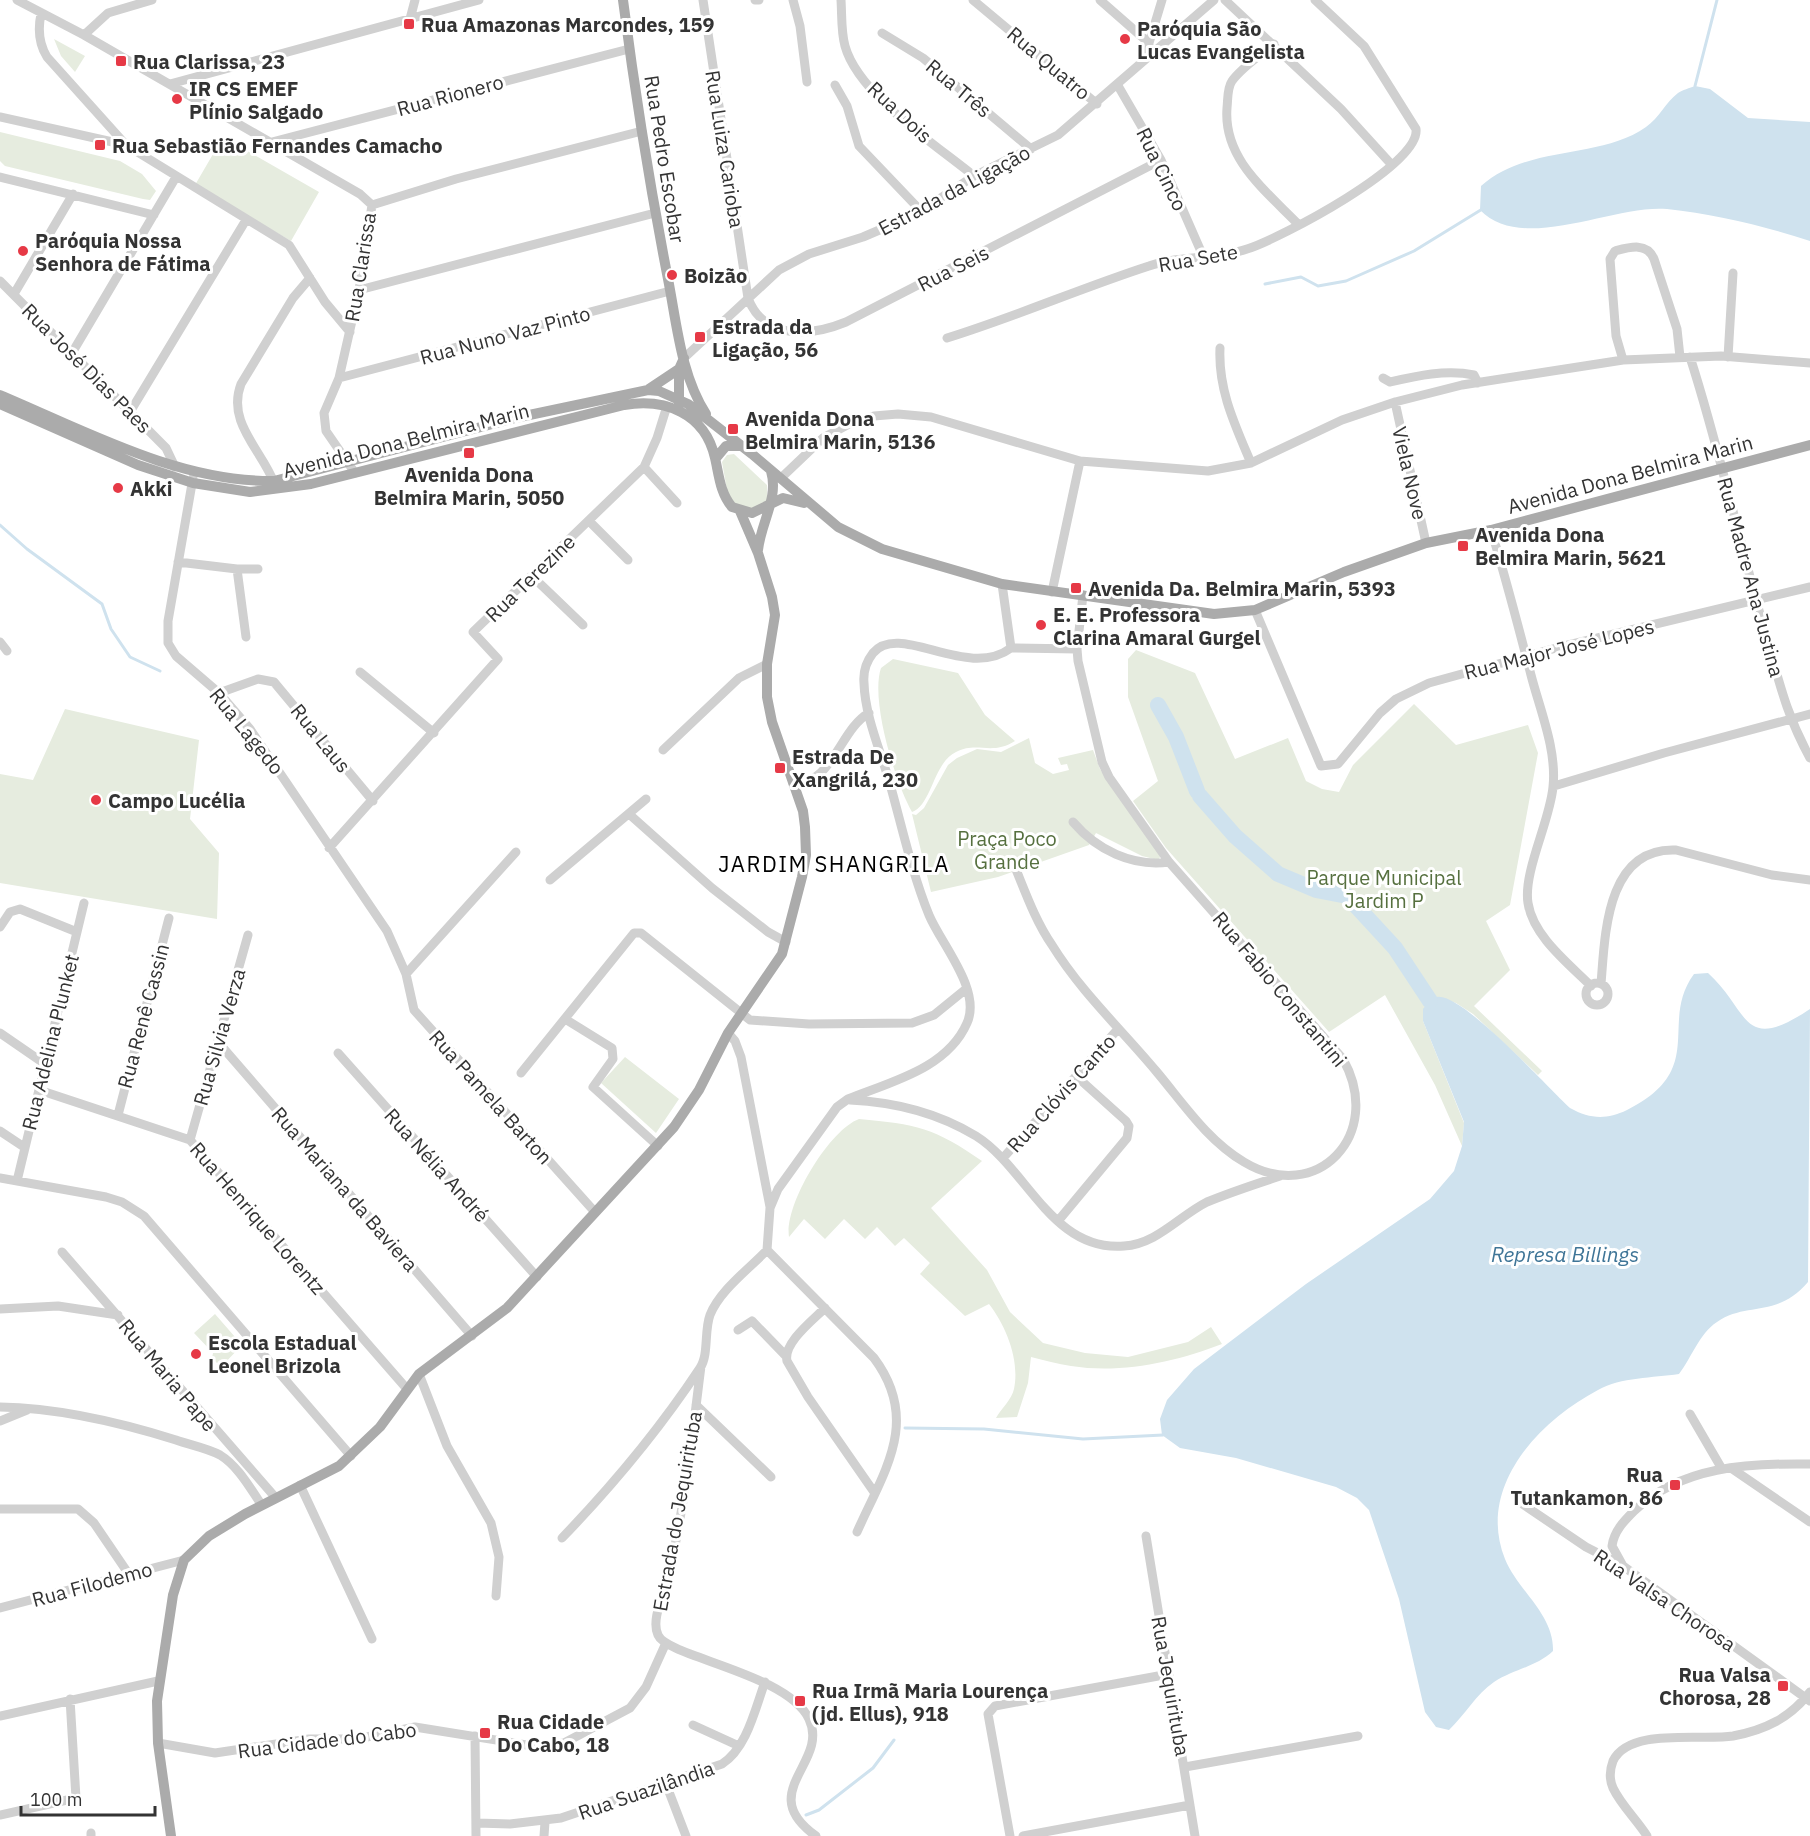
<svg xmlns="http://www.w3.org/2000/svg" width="1810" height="1836" font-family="'IBM Plex Sans',sans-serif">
<rect width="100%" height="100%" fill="#fff"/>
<path fill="#e6ecdf" d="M54,39L85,56L75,72L61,56Z
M0,132L120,161L142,174L156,191L150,200L143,199L5,166L0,161Z
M223,137L319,192L291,241L195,185Z
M734,454L767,485V501L755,511L729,501L722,462L727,455Z
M1136,650L1195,673L1235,759L1288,738L1306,781L1322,789L1339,792L1353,765L1414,704L1456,745L1528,725L1538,753L1510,905L1486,921L1510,970L1474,1006L1542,1071L1538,1075L1473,1014L1456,1003L1436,997L1423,1021L1464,1123L1462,1146L1435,1085L1385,995L1329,1032L1166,848L1133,801L1158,781L1128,697V659Z
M893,659L958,673L985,715L1015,741C991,756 978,741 956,752C933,763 932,805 912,812C895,782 870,700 881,668Z
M65,709L199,740L190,819L219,853L217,919L0,883V774L33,780Z
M1029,738L1035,763L1053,774L1069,770L1067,764L1061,765L1058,758L1093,750L1100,769L1161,856L1158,860L1142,856L1096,833L1089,845L998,877L931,892L912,814L916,815L924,808L948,765L957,758L977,749L1001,752Z
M625,1057L679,1099L656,1133L601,1083Z
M859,1119C916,1124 935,1128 982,1161L931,1208L987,1270L1010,1312L1043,1343L1085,1353L1128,1357L1188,1342L1211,1327L1222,1344C1176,1362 1121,1374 1071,1366C1058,1364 1044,1360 1031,1357L1028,1383L1017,1417L996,1418C1001,1409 1012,1399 1014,1389C1020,1360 1006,1326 989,1304L965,1316L920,1274L930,1263L904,1238L895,1246L877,1227L865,1239L844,1219L825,1239L804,1219L789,1237C784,1205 829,1130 859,1119Z
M215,1314L242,1345L221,1367L212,1358L213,1353L194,1333Z"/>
<path fill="#cfe2ee" d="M1695,86L1710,89L1748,118L1810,122V241C1764,226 1715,214 1667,209C1614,204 1522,254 1480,210L1481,186C1529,144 1599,160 1646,127C1659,118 1666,102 1678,93C1682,90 1690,88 1695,86Z
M1708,973C1750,1011 1741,1055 1810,1009L1808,1282C1776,1319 1747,1301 1717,1322C1699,1334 1692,1357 1679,1374C1653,1378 1621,1377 1598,1390C1539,1421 1476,1487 1505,1559C1518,1591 1554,1614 1553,1651C1536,1667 1514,1669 1494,1682C1476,1694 1465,1715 1449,1730L1436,1727L1425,1712L1399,1599L1369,1510L1357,1498L1336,1487L1236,1458L1180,1448L1162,1435L1160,1419L1167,1400L1194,1369L1306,1284L1430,1199L1454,1171L1462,1146L1464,1122L1423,1021V1009C1426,1005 1431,998 1437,997C1462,992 1549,1089 1570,1108C1590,1119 1606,1120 1627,1110C1709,1069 1658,1023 1694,974Z"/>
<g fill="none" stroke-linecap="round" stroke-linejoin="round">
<path stroke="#cfe2ee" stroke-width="3" d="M1695,86L1717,0
M1265,284L1301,277L1318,286L1346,281L1414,251L1484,208
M0,525L27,549L102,604L111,629L130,657L160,671
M905,1428L984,1429L1083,1439L1163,1435
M806,1815L819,1810L873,1768L894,1740"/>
<path stroke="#cfe2ee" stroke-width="16" d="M1158,705L1176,737L1197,791
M1200,796L1235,836L1278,874L1316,890L1347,896L1395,948L1430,1001"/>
<path stroke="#d0d0d0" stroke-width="9" d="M17,0L84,35L360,194L372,205L359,290L339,378L324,413L326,431L355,473
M703,0L748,298C764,341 812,336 846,322L1161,160
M755,0H759
M793,0L800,26L807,82
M841,0C842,15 841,32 845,46C858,94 936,145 974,176
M973,0L1097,104
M1100,0L1149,43L1148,57
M1225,0L1341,109L1391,164
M41,14C38,28 39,44 47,57L126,145L289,245L325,302L350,332
M410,19L415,0
M882,33L923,58L1031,149
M84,35L108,13L152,0
M1149,43L1162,0
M1274,44C1261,55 1242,67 1232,81C1227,88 1228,99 1227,108C1223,159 1266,191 1299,225
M170,84L479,0
M1117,84L1161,160L1203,256
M835,85L847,106L859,146L921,211
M0,117L126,145
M272,142L629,49
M0,177L154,215
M372,205L456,179L642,131
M0,281L166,448L175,467
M359,290L655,213
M14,294L73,194
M947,338C1015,317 1081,288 1149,266C1180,255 1215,260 1247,249C1279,239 1421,165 1416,129L1364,46L1315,0
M1220,348C1218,390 1235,425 1251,463
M72,353L176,177
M1690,357C1720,450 1740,545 1767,639C1780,685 1787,716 1810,758
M1728,357L1733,273
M684,358L779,270L809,254L863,237L898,222L921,211L974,176L1058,135L1214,0
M1623,360L1616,336L1610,259L1615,251C1630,247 1647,242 1654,259L1677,329L1680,357
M339,378L670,291
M1383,378L1390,382C1416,376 1446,369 1474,375L1478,383
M1395,402L1426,543
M130,412L246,220
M644,467L677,503
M193,478L168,621V643L176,656L219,693L250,729L387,931L406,974L414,1010L594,1211
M781,478L823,438L849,424L874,416L898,414L931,417L1080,461L1208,471L1251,463L1342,420L1395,402L1462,385L1623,360L1721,356L1810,363
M275,485C263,451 226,423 241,384L293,298L310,278
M589,521L628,560
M1491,530C1506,578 1518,626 1531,675C1540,710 1557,750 1553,787C1550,821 1523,872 1528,903C1533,936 1568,963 1591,986
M178,562L237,569H258
M237,569L246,637
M533,577L583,625
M1002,584L1011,648L1077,649
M1052,592L1080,461
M1255,610L1321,766L1338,764L1380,713L1396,699L1429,683L1560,647L1810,587
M0,642L7,651
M360,672L434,733
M219,693L258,679L274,682L373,801
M663,750L739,678L767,664
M793,783C832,786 840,729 869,713
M1554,786L1664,753L1810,714
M629,814L712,888L768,932L786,942
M1073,822C1097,850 1132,867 1169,862
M329,848L498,659L473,632L644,467L657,438L667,406
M1015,867C1026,894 1036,922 1052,945C1081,992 1121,1029 1156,1071C1183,1103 1207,1140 1244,1162C1317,1206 1385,1134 1343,1059L1169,862L1109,777L1102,762L1078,661L1077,649L1083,595
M550,880L646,799
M0,927L10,912L20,909L77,932
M406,974L516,852
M1586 994a11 11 0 1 1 22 0a11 11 0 1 1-22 0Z
M1601,984C1605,935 1606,847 1676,850L1772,875L1810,880
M565,1019L612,1048L613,1059L593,1087L658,1146
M0,1033L45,1064
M728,1033L735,1041L741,1057L770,1207
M218,1042L472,1336
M338,1053L537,1277
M521,1073L634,933H641L750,1020L809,1024L912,1023L934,1015L966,989
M39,1090L190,1140L407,1389
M850,1100C894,1102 938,1113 976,1136C1027,1168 1052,1252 1124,1246C1157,1244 1179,1216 1207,1202C1231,1192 1256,1184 1280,1176
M118,1115L169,918
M0,1131L24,1147
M190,1140L248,935
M1003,1158L1118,1029
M0,1178L106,1197L122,1202L144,1216L351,1456
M17,1181L84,903
M1058,1221L1127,1138L1129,1126L1126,1121L1076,1076
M62,1252L275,1497
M825,1308C813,1320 783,1343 787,1361L808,1397L874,1492
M0,1309L58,1306L118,1315
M738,1330L752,1321L786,1356
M701,1366C692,1438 684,1512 667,1582C663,1597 651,1620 658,1635C667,1657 787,1673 809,1719C830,1763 754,1792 816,1836
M419,1374L447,1446L491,1523L499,1557L496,1596
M696,1405L771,1477
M0,1407C60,1408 119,1422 176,1440C190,1445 207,1448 220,1455C238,1466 250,1488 261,1504
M1690,1414L1722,1469
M0,1421L27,1410
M1731,1468L1810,1522
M300,1485L372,1639
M1518,1501L1586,1547L1623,1566L1810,1701
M0,1509H78L94,1523L128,1573
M857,1532C884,1471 921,1421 874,1358L767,1250L770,1208L778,1189L837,1107L848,1099C890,1082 947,1069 967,1023C982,990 941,944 929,915C912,873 902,827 890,784C881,752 865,717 864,683C863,672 866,662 873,653C900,621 967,681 1011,648
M1146,1536L1195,1836
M562,1538C613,1485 659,1430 700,1368C709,1355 704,1331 710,1315C720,1290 749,1269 767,1250
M1623,1566L1612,1546C1614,1531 1624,1521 1634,1511C1681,1466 1749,1463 1810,1464
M0,1608L184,1560
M0,1716L158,1681
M693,1725L739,1746
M475,1736L476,1836
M158,1743L215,1753L309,1739H357L415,1727L533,1746L564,1743L630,1708L646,1687L665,1645
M1185,1767L1358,1736
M666,1784L686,1836
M0,1815L76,1798L70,1699
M477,1823L510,1824L561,1818L722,1764C747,1748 755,1709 765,1682
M91,1833V1836
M544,1836L545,1822
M1010,1836L988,1714L995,1706L1169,1674
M1023,1836L1190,1805
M1647,1836C1637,1820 1621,1805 1613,1788C1609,1779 1610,1769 1613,1761C1629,1727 1701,1741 1733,1736C1765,1730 1790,1718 1810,1692"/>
<path stroke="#ababab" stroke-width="10" d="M623,0C635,93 650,187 668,279C677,325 681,375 706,414
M649,389L679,369
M0,395C86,431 178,482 274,481L515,418L648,390L659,391L688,404L752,454L838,527L882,549L1002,584L1214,614L1255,610L1344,572L1426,543L1491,530L1810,445
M0,404L138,465L193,483L250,492L311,484L624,405C665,398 705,413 715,458C719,475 720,493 732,507L752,513L783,498L804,503
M679,404V369L684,358
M716,458L726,446H741
M758,550C761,522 779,498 771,471
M171,1836L158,1743L157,1701L173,1595L184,1560L209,1536L245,1514L339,1466L380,1427L419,1374L507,1308L674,1127L699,1090L728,1033L782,954L802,877L806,855L805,827L803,811L772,722L767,697V664L775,615L772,597L758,553L740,511"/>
</g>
<g fill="#e63946" stroke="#fff" stroke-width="2">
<rect x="403" y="18" width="12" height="12" rx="3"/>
<circle cx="1125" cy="39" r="6"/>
<rect x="115" y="55" width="12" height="12" rx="3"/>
<circle cx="177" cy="99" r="6"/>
<rect x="94" y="139" width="12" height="12" rx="3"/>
<circle cx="23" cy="251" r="6"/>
<circle cx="672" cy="275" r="6"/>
<rect x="694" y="331" width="12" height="12" rx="3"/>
<rect x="727" y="423" width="12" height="12" rx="3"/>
<rect x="463" y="447" width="12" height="12" rx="3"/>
<circle cx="118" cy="488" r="6"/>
<rect x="1457" y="540" width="12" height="12" rx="3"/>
<rect x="1070" y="582" width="12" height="12" rx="3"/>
<circle cx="1041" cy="625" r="6"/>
<rect x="774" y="762" width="12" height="12" rx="3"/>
<circle cx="96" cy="800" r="6"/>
<circle cx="196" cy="1354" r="6"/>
<rect x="1669" y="1479" width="12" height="12" rx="3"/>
<rect x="1777" y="1680" width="12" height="12" rx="3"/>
<rect x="794" y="1695" width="12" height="12" rx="3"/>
<rect x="479" y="1727" width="12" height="12" rx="3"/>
</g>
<g text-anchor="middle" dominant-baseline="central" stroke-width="6" stroke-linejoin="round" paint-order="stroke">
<g font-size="20" font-weight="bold" fill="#333" stroke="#fff" text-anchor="start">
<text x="421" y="24">Rua Amazonas Marcondes, 159</text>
<text x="1137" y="28">Paróquia São<tspan x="1137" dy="23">Lucas Evangelista</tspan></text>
<text x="133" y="61">Rua Clarissa, 23</text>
<text x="189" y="88">IR CS EMEF<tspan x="189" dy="23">Plínio Salgado</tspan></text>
<text x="112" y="145">Rua Sebastião Fernandes Camacho</text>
<text x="35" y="240">Paróquia Nossa<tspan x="35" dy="23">Senhora de Fátima</tspan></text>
<text x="684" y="275">Boizão</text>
<text x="712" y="326">Estrada da<tspan x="712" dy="23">Ligação, 56</tspan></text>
<text x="745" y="418">Avenida Dona<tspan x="745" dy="23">Belmira Marin, 5136</tspan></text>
<text x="469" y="474" text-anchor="middle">Avenida Dona<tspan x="469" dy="23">Belmira Marin, 5050</tspan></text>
<text x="130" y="488">Akki</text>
<text x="1475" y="534">Avenida Dona<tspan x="1475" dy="23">Belmira Marin, 5621</tspan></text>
<text x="1088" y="588">Avenida Da. Belmira Marin, 5393</text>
<text x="1053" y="614">E. E. Professora<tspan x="1053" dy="23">Clarina Amaral Gurgel</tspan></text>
<text x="792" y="756">Estrada De<tspan x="792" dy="23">Xangrilá, 230</tspan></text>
<text x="108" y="800">Campo Lucélia</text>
<text x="208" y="1342">Escola Estadual<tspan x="208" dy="23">Leonel Brizola</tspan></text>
<text x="1663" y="1474" text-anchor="end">Rua<tspan x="1663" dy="23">Tutankamon, 86</tspan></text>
<text x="1771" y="1674" text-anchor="end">Rua Valsa<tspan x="1771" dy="23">Chorosa, 28</tspan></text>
<text x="812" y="1690">Rua Irmã Maria Lourença<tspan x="812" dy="23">(jd. Ellus), 918</tspan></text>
<text x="497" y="1721">Rua Cidade<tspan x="497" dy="23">Do Cabo, 18</tspan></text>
</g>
<g font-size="20" fill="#333" stroke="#fff">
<text transform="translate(1049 63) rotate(40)">Rua Quatro</text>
<text transform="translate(959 88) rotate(40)">Rua Três</text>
<text transform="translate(450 95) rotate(-15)">Rua Rionero</text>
<text transform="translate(900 112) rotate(43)">Rua Dois</text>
<text transform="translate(725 149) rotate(81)">Rua Luiza Carioba</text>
<text transform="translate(665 159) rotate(81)">Rua Pedro Escobar</text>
<text transform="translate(1162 169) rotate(64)">Rua Cinco</text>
<text transform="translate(954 190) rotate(-28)">Estrada da Ligação</text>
<text transform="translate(1198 258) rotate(-10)">Rua Sete</text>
<text transform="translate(360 267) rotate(-81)">Rua Clarissa</text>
<text transform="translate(953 268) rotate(-27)">Rua Seis</text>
<text transform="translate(505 335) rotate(-15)">Rua Nuno Vaz Pinto</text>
<text transform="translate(87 368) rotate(45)">Rua José Dias Paes</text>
<text transform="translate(406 440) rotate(-14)">Avenida Dona Belmira Marin</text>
<text transform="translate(1410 473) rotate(77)">Viela Nove</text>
<text transform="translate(1630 474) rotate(-15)">Avenida Dona Belmira Marin</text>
<text transform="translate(1751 577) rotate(75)">Rua Madre Ana Justina</text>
<text transform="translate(530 578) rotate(-44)">Rua Terezine</text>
<text transform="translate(1559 649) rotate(-14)">Rua Major José Lopes</text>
<text transform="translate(247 731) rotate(51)">Rua Lagedo</text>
<text transform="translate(321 738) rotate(51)">Rua Laus</text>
<text transform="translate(1280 989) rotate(50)">Rua Fabio Constantini</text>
<text transform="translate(143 1016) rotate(-75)">Rua Renê Cassin</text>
<text transform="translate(219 1037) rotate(-74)">Rua Silvia Verza</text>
<text transform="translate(50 1042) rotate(-76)">Rua Adelina Plunket</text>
<text transform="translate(1061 1093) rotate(-48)">Rua Clóvis Canto</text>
<text transform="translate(491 1097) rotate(48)">Rua Pamela Barton</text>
<text transform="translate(437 1165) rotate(48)">Rua Nélia André</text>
<text transform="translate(345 1189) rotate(49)">Rua Mariana da Baviera</text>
<text transform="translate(258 1218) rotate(49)">Rua Henrique Lorentz</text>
<text transform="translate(168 1375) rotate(50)">Rua Maria Pape</text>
<text transform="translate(677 1511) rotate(-80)">Estrada do Jequirituba</text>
<text transform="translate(92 1584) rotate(-15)">Rua Filodemo</text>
<text transform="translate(1665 1600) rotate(34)">Rua Valsa Chorosa</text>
<text transform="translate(1171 1686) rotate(80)">Rua Jequirituba</text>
<text transform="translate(327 1740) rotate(-7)">Rua Cidade do Cabo</text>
<text transform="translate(646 1790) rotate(-19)">Rua Suazilândia</text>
</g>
<g font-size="20" fill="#56703f" stroke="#fff">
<text x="1007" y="838">Praça Poco<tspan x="1007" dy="23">Grande</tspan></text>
<text x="1384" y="877">Parque Municipal<tspan x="1384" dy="23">Jardim P</tspan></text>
</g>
<g font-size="21" font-style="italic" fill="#3f7597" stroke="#fff">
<text x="1565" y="1254">Represa Billings</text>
</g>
<g font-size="22" letter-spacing="1.5" fill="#000" stroke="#fff">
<text x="834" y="863">JARDIM SHANGRILA</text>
</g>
</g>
<path d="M21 1806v9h134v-9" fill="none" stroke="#333333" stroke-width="3"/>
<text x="30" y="1806" font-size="18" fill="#333333" stroke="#ffffff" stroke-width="4.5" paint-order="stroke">100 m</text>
</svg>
